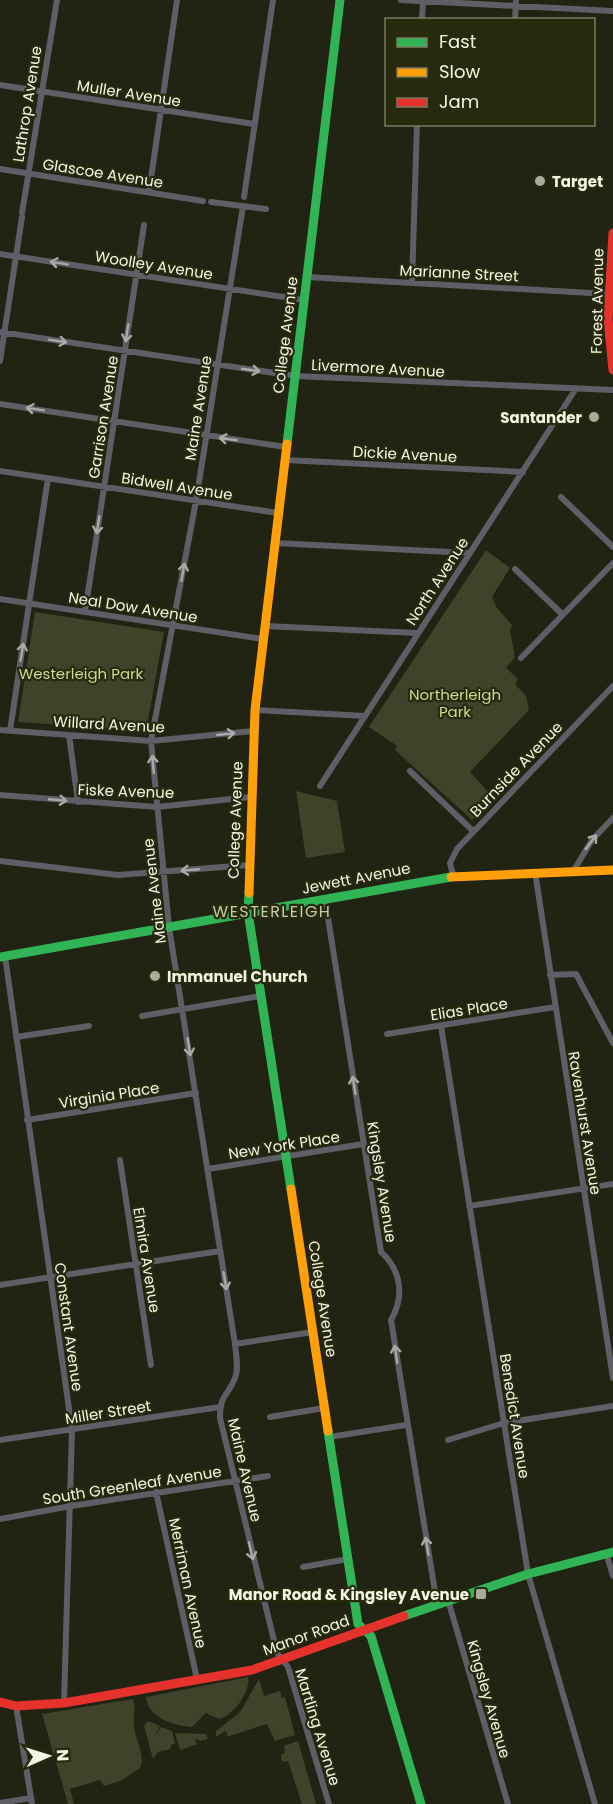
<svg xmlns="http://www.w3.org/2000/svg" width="613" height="1804" font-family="Poppins,sans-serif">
<rect width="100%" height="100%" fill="#212313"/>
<path fill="#3f4329" d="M486,550L510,568L492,597L497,608L512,625L510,631L515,657L506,668L518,679L515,684L526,696L529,710L470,772L493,797L472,820L395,750L397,746L369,727Z
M35,612L164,632L146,731L18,722Z
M296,791L337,801L345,852L306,858Z
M248,1677C251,1692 233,1716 219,1719L206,1713L192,1727C174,1726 148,1718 146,1697Z
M259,1679L264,1696L280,1691L282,1698L285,1697L295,1735L275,1741L267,1724L226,1737L228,1734L225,1731L216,1737V1731L240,1712Z
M133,1699C136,1710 133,1715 134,1726C135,1740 146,1755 140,1768L120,1781L104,1786L100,1780L70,1789L74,1804H68L42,1714Z
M148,1721L160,1726L155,1736L161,1727L172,1731L175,1743L171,1745L170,1749L158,1752L153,1759L144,1726Z
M175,1733L206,1734L208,1739L200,1741L197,1739L195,1742L198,1744L180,1750Z
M298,1741L316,1804H302L288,1761L282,1762L281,1754L285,1753L284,1746Z"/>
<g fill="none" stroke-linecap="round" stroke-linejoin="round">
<path stroke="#5e5e66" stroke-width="6" d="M401,0L613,11
M422,20L423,0
M515,20L516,0
M0,85L254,124
M0,169L203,201
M149,192L177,0
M244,197L273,0
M211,202L266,209
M243,206L196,501L151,741L169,927L235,1344C236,1355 239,1368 235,1378C228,1397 220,1393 220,1418L277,1653L288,1667L329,1804
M22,213L57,0
M0,254L304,300
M307,277L609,294
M412,282L417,124
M0,332L295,376L613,390
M0,361L22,217
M0,404L286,447
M285,460L523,472
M0,471L278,513
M561,497L613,547
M275,543L469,553
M515,569L563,615
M0,599L263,639
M85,612L144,225
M265,626L417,633
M521,658L613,563
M255,710L365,716
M0,730L151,741L253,731
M10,731L48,478
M69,735L78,802
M410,771L473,831
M320,786L575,390
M0,795L157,807L250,797
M0,861L118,875L249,865
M574,870L592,840L613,818
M535,872L613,1378
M453,875L450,863L457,849L613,686
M325,899L381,1252C401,1270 405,1296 391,1320L437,1604
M5,956L72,1430L64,1703
M550,975L576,974L613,1043
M142,1016L260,996
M441,1026L528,1574L595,1804
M387,1034L555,1007
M16,1037L89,1026
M27,1120L196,1093
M120,1160L151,1365
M208,1169L363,1144
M469,1206L613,1184
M0,1285L220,1251
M235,1344L313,1332
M270,1417L324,1408
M329,1437L406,1425
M0,1440L220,1407
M448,1440L504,1423L613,1406
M156,1492L197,1679
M0,1519L71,1506L268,1476
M606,1553L613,1576
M303,1567L348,1559
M448,1600L508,1804
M16,1706L32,1804
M0,1803L31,1798"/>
<path stroke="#30b455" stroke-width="9" d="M287,444L340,0
M249,893L248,912L291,1189
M0,957L451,877
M328,1431L358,1624L371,1636L421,1804
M404,1616L528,1574L613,1552"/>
<path stroke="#ff9f0a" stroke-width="9" d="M451,877L613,870
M249,893L255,710L287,444
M291,1189L328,1431"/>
<path stroke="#e5322d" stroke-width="9" d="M613,233L608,319L613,370
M0,1702L16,1706L64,1703L252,1670L404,1616"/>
</g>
<defs><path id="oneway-shaft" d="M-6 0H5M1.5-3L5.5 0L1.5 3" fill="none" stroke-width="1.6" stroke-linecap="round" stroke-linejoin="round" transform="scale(1.5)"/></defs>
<g stroke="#a8aaa5">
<use href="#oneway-shaft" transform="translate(59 263) rotate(-171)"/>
<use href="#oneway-shaft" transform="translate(127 333) rotate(99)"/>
<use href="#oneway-shaft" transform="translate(58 341) rotate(9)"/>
<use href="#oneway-shaft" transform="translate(251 370) rotate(8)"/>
<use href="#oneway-shaft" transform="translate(35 409) rotate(-171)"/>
<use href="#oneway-shaft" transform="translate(228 439) rotate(-172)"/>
<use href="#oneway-shaft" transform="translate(98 525) rotate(99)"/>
<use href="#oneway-shaft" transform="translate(183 572) rotate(-80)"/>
<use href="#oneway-shaft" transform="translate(22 652) rotate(-81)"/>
<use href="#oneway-shaft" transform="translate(226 734) rotate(-6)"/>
<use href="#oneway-shaft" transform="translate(153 764) rotate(-95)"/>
<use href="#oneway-shaft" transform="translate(58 800) rotate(5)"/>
<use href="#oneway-shaft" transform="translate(591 842) rotate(-53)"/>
<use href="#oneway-shaft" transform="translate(190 870) rotate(175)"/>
<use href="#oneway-shaft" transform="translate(189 1047) rotate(81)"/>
<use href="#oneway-shaft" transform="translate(354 1085) rotate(-99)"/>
<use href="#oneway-shaft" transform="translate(225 1281) rotate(81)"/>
<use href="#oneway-shaft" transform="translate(396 1354) rotate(-98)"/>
<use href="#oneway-shaft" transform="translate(427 1546) rotate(-100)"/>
<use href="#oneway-shaft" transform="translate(251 1551) rotate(77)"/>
</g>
<g fill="#aaac9b" stroke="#272a0c" stroke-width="2">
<circle cx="540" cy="181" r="6"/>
<circle cx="594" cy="417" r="6"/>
<circle cx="155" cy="976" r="6"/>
<rect x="475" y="1588" width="12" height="12" rx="3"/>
</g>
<g text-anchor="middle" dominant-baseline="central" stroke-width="4.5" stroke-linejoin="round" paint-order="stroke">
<g font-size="15" fill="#f3f6e4" stroke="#272a0c">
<text transform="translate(129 93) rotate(9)">Muller Avenue</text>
<text transform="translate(27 104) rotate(-81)">Lathrop Avenue</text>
<text transform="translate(103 173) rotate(9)">Glascoe Avenue</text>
<text transform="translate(154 265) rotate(9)">Woolley Avenue</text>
<text transform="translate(459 273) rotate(3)">Marianne Street</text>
<text transform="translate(597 301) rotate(-89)">Forest Avenue</text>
<text transform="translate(285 335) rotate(-83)">College Avenue</text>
<text transform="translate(378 368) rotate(3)">Livermore Avenue</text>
<text transform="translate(198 408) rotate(-81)">Maine Avenue</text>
<text transform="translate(103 417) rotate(-81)">Garrison Avenue</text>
<text transform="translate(405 454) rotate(3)">Dickie Avenue</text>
<text transform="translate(177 486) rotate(9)">Bidwell Avenue</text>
<text transform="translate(437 581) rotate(-57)">North Avenue</text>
<text transform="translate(133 607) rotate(9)">Neal Dow Avenue</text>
<text transform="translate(109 724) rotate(3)">Willard Avenue</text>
<text transform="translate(516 769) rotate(-46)">Burnside Avenue</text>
<text transform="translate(126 791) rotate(2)">Fiske Avenue</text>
<text transform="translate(235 820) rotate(-88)">College Avenue</text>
<text transform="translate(356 878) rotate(-11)">Jewett Avenue</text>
<text transform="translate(154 891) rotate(-97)">Maine Avenue</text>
<text transform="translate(469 1009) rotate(-9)">Elias Place</text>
<text transform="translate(109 1095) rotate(-9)">Virginia Place</text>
<text transform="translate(585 1123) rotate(81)">Ravenhurst Avenue</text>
<text transform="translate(284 1145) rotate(-9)">New York Place</text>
<text transform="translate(382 1182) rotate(81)">Kingsley Avenue</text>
<text transform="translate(147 1260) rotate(81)">Elmira Avenue</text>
<text transform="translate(323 1299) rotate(81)">College Avenue</text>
<text transform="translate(69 1327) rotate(82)">Constant Avenue</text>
<text transform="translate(108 1412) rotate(-9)">Miller Street</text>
<text transform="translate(515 1416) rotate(81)">Benedict Avenue</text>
<text transform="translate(245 1470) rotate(77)">Maine Avenue</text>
<text transform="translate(132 1485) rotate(-9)">South Greenleaf Avenue</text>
<text transform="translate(188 1583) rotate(78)">Merriman Avenue</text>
<text transform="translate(306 1635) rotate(-20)">Manor Road</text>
<text transform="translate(489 1699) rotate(74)">Kingsley Avenue</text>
<text transform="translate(318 1727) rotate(73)">Martling Avenue</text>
</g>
<g font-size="15" font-weight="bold" fill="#f3f6e4" stroke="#272a0c" text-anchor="start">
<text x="552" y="181">Target</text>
<text x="582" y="417" text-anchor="end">Santander</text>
<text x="167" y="976">Immanuel Church</text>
<text x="469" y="1594" text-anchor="end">Manor Road &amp; Kingsley Avenue</text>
</g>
<g font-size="15" fill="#ced98c" stroke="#272a0c">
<text x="81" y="673">Westerleigh Park</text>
<text x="455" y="694">Northerleigh<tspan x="455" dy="17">Park</tspan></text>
</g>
<g font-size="16" letter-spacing="1.5" fill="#c5cba8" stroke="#272a0c">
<text x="272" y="911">WESTERLEIGH</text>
</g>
</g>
<rect x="385" y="18" width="210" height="108" fill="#272a0c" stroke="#797c62" stroke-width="1.5"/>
<rect x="397" y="38" width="30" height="9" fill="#30b455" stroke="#797c62" stroke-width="1.5"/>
<text x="439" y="48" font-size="18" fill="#f3f6e4">Fast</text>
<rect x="397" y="68" width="30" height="9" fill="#ff9f0a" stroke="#797c62" stroke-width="1.5"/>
<text x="439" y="78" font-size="18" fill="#f3f6e4">Slow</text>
<rect x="397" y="98" width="30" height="9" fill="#e5322d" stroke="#797c62" stroke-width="1.5"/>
<text x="439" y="108" font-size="18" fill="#f3f6e4">Jam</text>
<g transform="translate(48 1756) rotate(87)" stroke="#272a0c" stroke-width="4.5" paint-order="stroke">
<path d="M0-4.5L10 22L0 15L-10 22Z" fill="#f3f6e4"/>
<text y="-9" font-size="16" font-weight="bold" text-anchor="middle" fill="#f3f6e4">N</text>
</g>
</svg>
